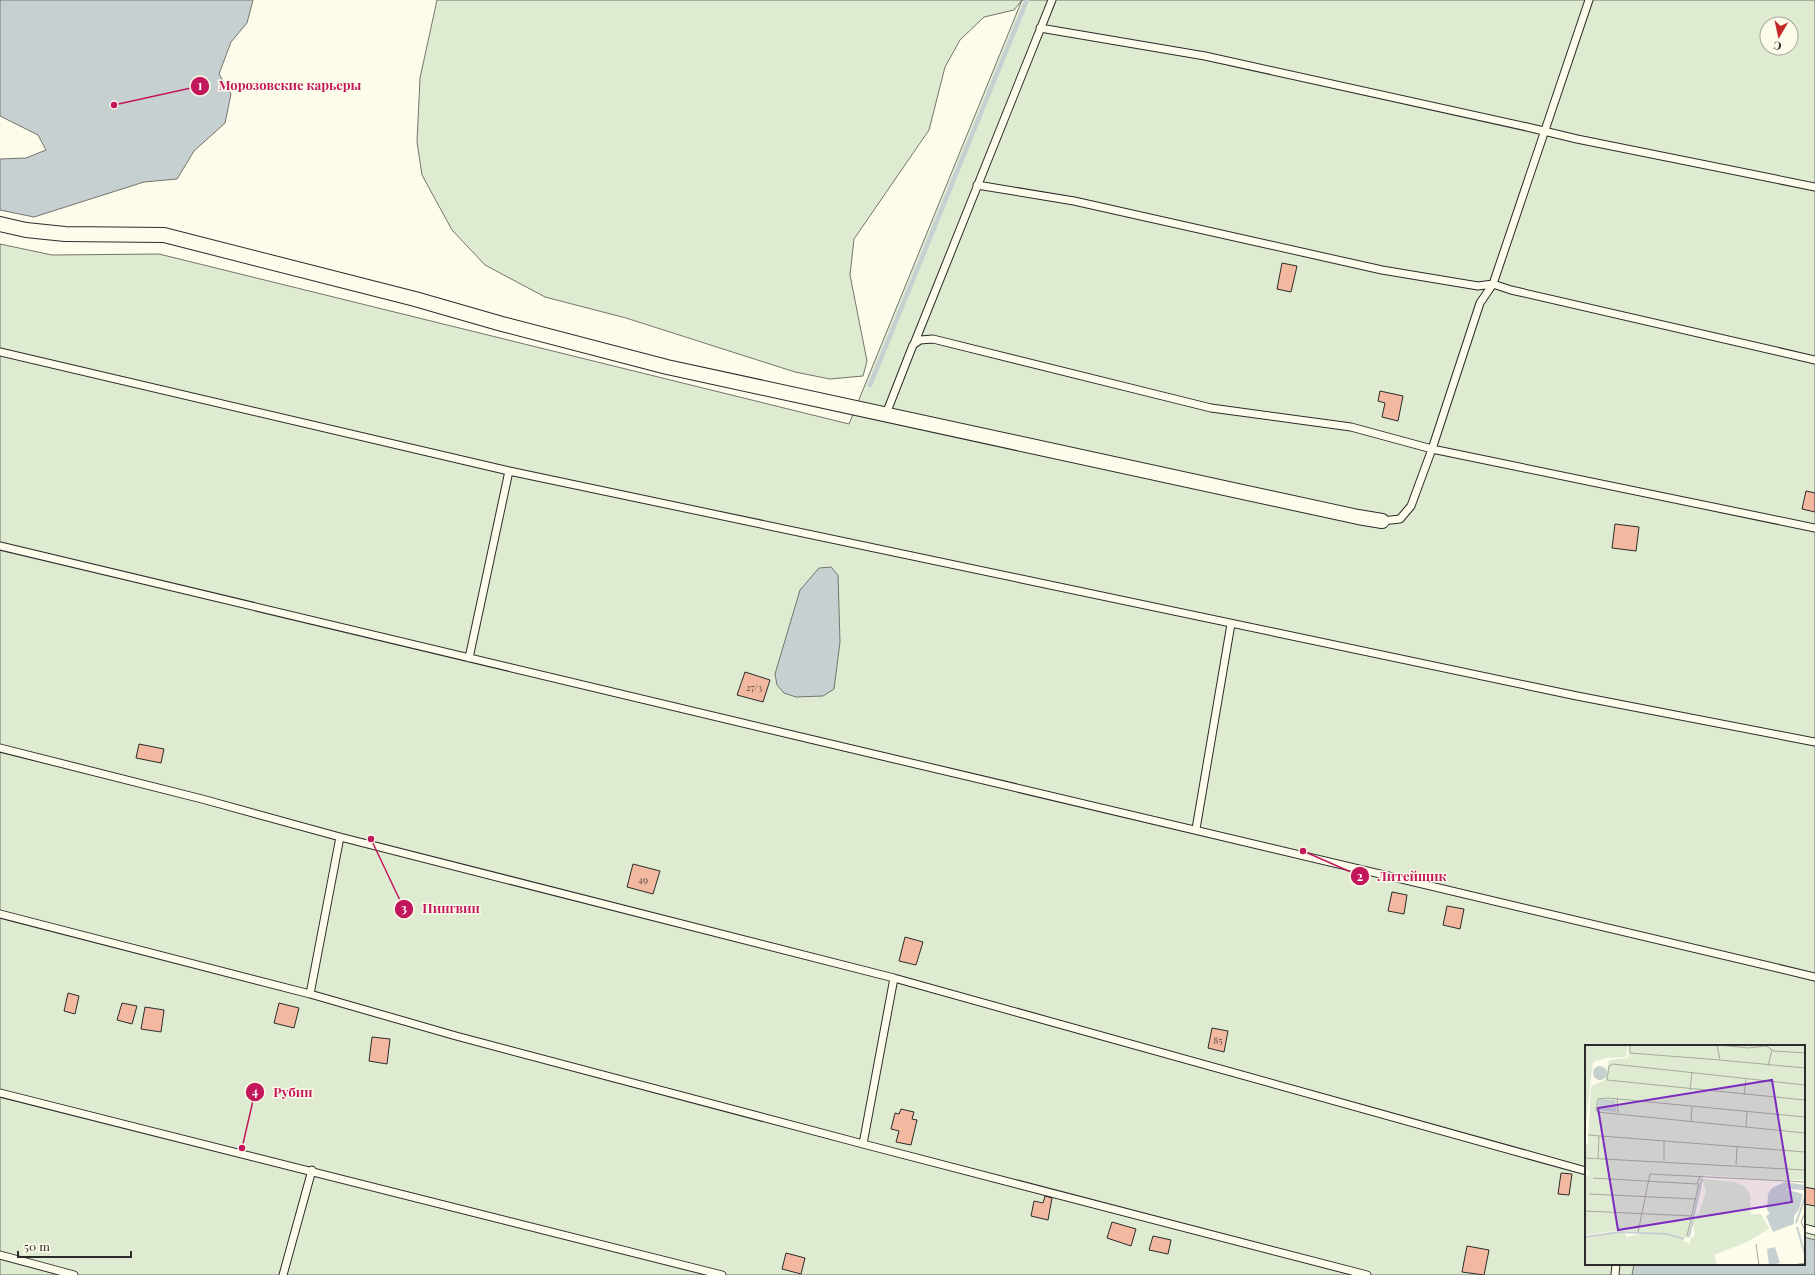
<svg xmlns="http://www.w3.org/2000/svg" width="1815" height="1275" font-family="'Playfair Display',serif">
<rect width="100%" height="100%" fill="#fdfbea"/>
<path fill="#deebd1" stroke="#74746e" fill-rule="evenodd" d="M437,0H1815V1275H0V244L52,255L159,254L849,424L1022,0L1014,10L984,17L960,40L945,67L929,130L854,239L850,275L867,361L863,376L830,379L795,372L626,318L545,297L485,265L452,230L422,175L417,142L420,78ZM1767,24H1791V48H1767ZM1586,1046H1804V1264H1586Z"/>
<path fill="#c7d0d0" stroke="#74746e" d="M0,0H253L247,23L231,42L219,74L231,94L225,123L194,151L177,179L144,182L34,217L0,210V159L26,158L46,150L38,135L0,116Z
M831,567L838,575L840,642L834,689L823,696L796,697L784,693L777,685L775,674L800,590L819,568Z
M1804,1237L1815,1240V1275H1632L1634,1264H1804Z"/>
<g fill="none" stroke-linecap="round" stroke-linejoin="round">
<path stroke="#c7d0d0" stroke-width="4.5" d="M870,385L1027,0"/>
</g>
<path fill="#f2b8a0" stroke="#2b2b2b" d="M1282,263L1297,266L1291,292L1277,289Z
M1380,391L1403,396L1398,421L1382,417L1385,403L1378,401Z
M1806,491L1815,493V512L1802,509Z
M1615,524L1639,527L1636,551L1612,548Z
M745,672L770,680L763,702L737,695Z
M139,744L164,749L161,763L136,758Z
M633,864L660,871L653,894L627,887Z
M1392,892L1407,895L1404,914L1388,911Z
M1447,906L1464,909L1460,929L1443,925Z
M905,937L923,942L916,965L899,961Z
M68,993L79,996L75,1014L64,1011Z
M122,1003L137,1006L132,1024L117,1020Z
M279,1003L299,1008L294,1028L274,1023Z
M145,1007L164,1010L161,1032L141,1029Z
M1212,1028L1228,1031L1224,1052L1208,1048Z
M372,1037L390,1039L387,1064L369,1061Z
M901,1109L914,1112L912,1119L917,1120L911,1145L896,1142L899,1131L891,1129L895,1113L899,1114Z
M1561,1173L1572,1174L1569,1195L1558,1194Z
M1804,1187L1815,1189V1206L1804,1204Z
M1045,1196L1052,1198L1048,1220L1031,1216L1034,1201L1043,1203Z
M1112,1222L1136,1229L1131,1246L1107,1238Z
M1153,1236L1171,1240L1168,1254L1149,1250Z
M1467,1246L1489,1250L1484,1275L1462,1272Z
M786,1253L805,1258L801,1274L782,1269Z"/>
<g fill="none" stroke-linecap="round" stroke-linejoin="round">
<defs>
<path id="service" d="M1040,28L1205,56L1527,127L1577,139L1815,187
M977,185L1074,201L1382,270L1478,286L1493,284L1511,290L1815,360
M914,344L1052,0
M0,352L509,471L1577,696L1815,742
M886,414L913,345L920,340L933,339L1211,408L1351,427L1432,449L1815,528
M1382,521L1400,519L1411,506L1432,449L1480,303L1493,284L1589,0
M0,546C604,693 1211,831 1815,977
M469,658L509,471
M0,748L202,799L340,837L894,978L1586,1171
M1196,829L1231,624
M0,914L310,994L456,1036L863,1144L1367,1275
M310,994L340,837
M0,1093L722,1275
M863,1144L894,978
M1804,1228L1815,1231
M0,1255L74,1275
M283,1275L312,1170
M1615,1275L1616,1264"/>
<path id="minor" d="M0,224L26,230L65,234L164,235L415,299L502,324L667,367L1358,517L1382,521"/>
</defs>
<use href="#service" stroke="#2b2b2b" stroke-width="9"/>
<use href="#minor" stroke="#2b2b2b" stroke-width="16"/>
<use href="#service" stroke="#fdfbea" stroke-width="7"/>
<use href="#minor" stroke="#fdfbea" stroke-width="14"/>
</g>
<g text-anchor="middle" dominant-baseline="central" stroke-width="3" stroke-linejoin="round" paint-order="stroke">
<g font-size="10" fill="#5d4e48">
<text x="754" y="687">27/3</text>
<text x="643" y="879">49</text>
<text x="1218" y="1040">85</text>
</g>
</g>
<g transform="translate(1585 1045)">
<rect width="220" height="220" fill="#fdfbea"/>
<path d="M0,0L43,1L41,12L22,13L8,17L0,85ZM44,0H220V135H188L119,130L118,134L150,137L160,142L165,150L166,169H176L184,184L162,197L129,210L132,220H0V192L34,187H40L41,192L62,188L35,185L0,190V128L3,131L4,126L0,125V100L3,99L6,41L20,35L24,15L43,13ZM118,135L121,147L114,168L109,172ZM108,179L110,190L105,194V199L92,192L104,193Z" fill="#deebd1" fill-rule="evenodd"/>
<path d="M8 28a7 7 0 1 1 14 0a7 7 0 1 1-14 0ZM14,54L30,55L31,67L12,65ZM200,137L220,140L219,145L200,144L218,149L214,164L209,171V179L188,187L181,171L185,169L182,165L183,149L187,143ZM190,202L195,218L184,220L182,204Z" fill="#c7d0d0"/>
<path fill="none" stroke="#c7d0d0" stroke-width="2" d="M211,178L220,152M212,182L220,210M0,192L34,187L82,189L99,194M104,192L117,134"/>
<path fill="none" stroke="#a9a89e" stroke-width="1" d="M45,0V8L135,15M132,0L135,15L220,23M134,0L164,3L181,1L189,6L220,8M183,21L187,5M220,40L28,19L24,21L22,35L220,55M105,45L107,27M159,50L161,34M32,53L33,68M220,72L23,53L13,54L11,64L12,67L220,88M106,77L107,61M161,82L162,67M3,90L220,107M0,113L220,125M13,113L14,91M79,116V96M151,120L152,101M8,133L112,139L115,131M4,149L110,154M0,166L107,171M220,168L216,177L220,185M53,187L65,129L220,137M102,191L114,138M171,199L174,220M208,220L220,218"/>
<path fill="#7b2cbf" fill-opacity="0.15" stroke="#7b2cbf" stroke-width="2" d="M187,35L207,157L33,185L13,63Z"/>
<rect width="220" height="220" fill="none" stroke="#2b2b2b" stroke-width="2"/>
</g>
<path fill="none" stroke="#c2185b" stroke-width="1.5" d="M114 105L200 86M1303 851L1360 876M371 839L404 909M242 1148L255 1092"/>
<g fill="#c2185b" stroke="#fdfbea" stroke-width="1.5">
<circle cx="114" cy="105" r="4"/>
<circle cx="1303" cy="851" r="4"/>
<circle cx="371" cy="839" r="4"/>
<circle cx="242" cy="1148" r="4"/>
<circle cx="200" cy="86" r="10"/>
<circle cx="1360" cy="876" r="10"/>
<circle cx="404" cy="909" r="10"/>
<circle cx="255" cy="1092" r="10"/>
</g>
<g font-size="12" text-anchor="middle" font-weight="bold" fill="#fff">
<text x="200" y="90">1</text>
<text x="1360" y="881">2</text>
<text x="404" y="913">3</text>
<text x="255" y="1096">4</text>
</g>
<g font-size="13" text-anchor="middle" font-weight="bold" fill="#c2185b" stroke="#fdfbea" stroke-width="3" stroke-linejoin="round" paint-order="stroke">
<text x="290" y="90">Морозовские карьеры</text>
<text x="1412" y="881">Литейщик</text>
<text x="451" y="913">Пингвин</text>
<text x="293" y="1097">Рубин</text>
</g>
<g transform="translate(1779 36) rotate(189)"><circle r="19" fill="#fdfbea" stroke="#a9a89e"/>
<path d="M0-3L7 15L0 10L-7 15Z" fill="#c62828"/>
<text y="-6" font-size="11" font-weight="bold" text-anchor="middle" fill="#2b2b2b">С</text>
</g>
<path d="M18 1251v6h113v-6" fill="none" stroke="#2b2b2b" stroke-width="2"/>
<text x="24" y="1251" font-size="12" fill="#2b2b2b" stroke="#fdfbea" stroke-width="3" paint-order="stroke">50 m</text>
</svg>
